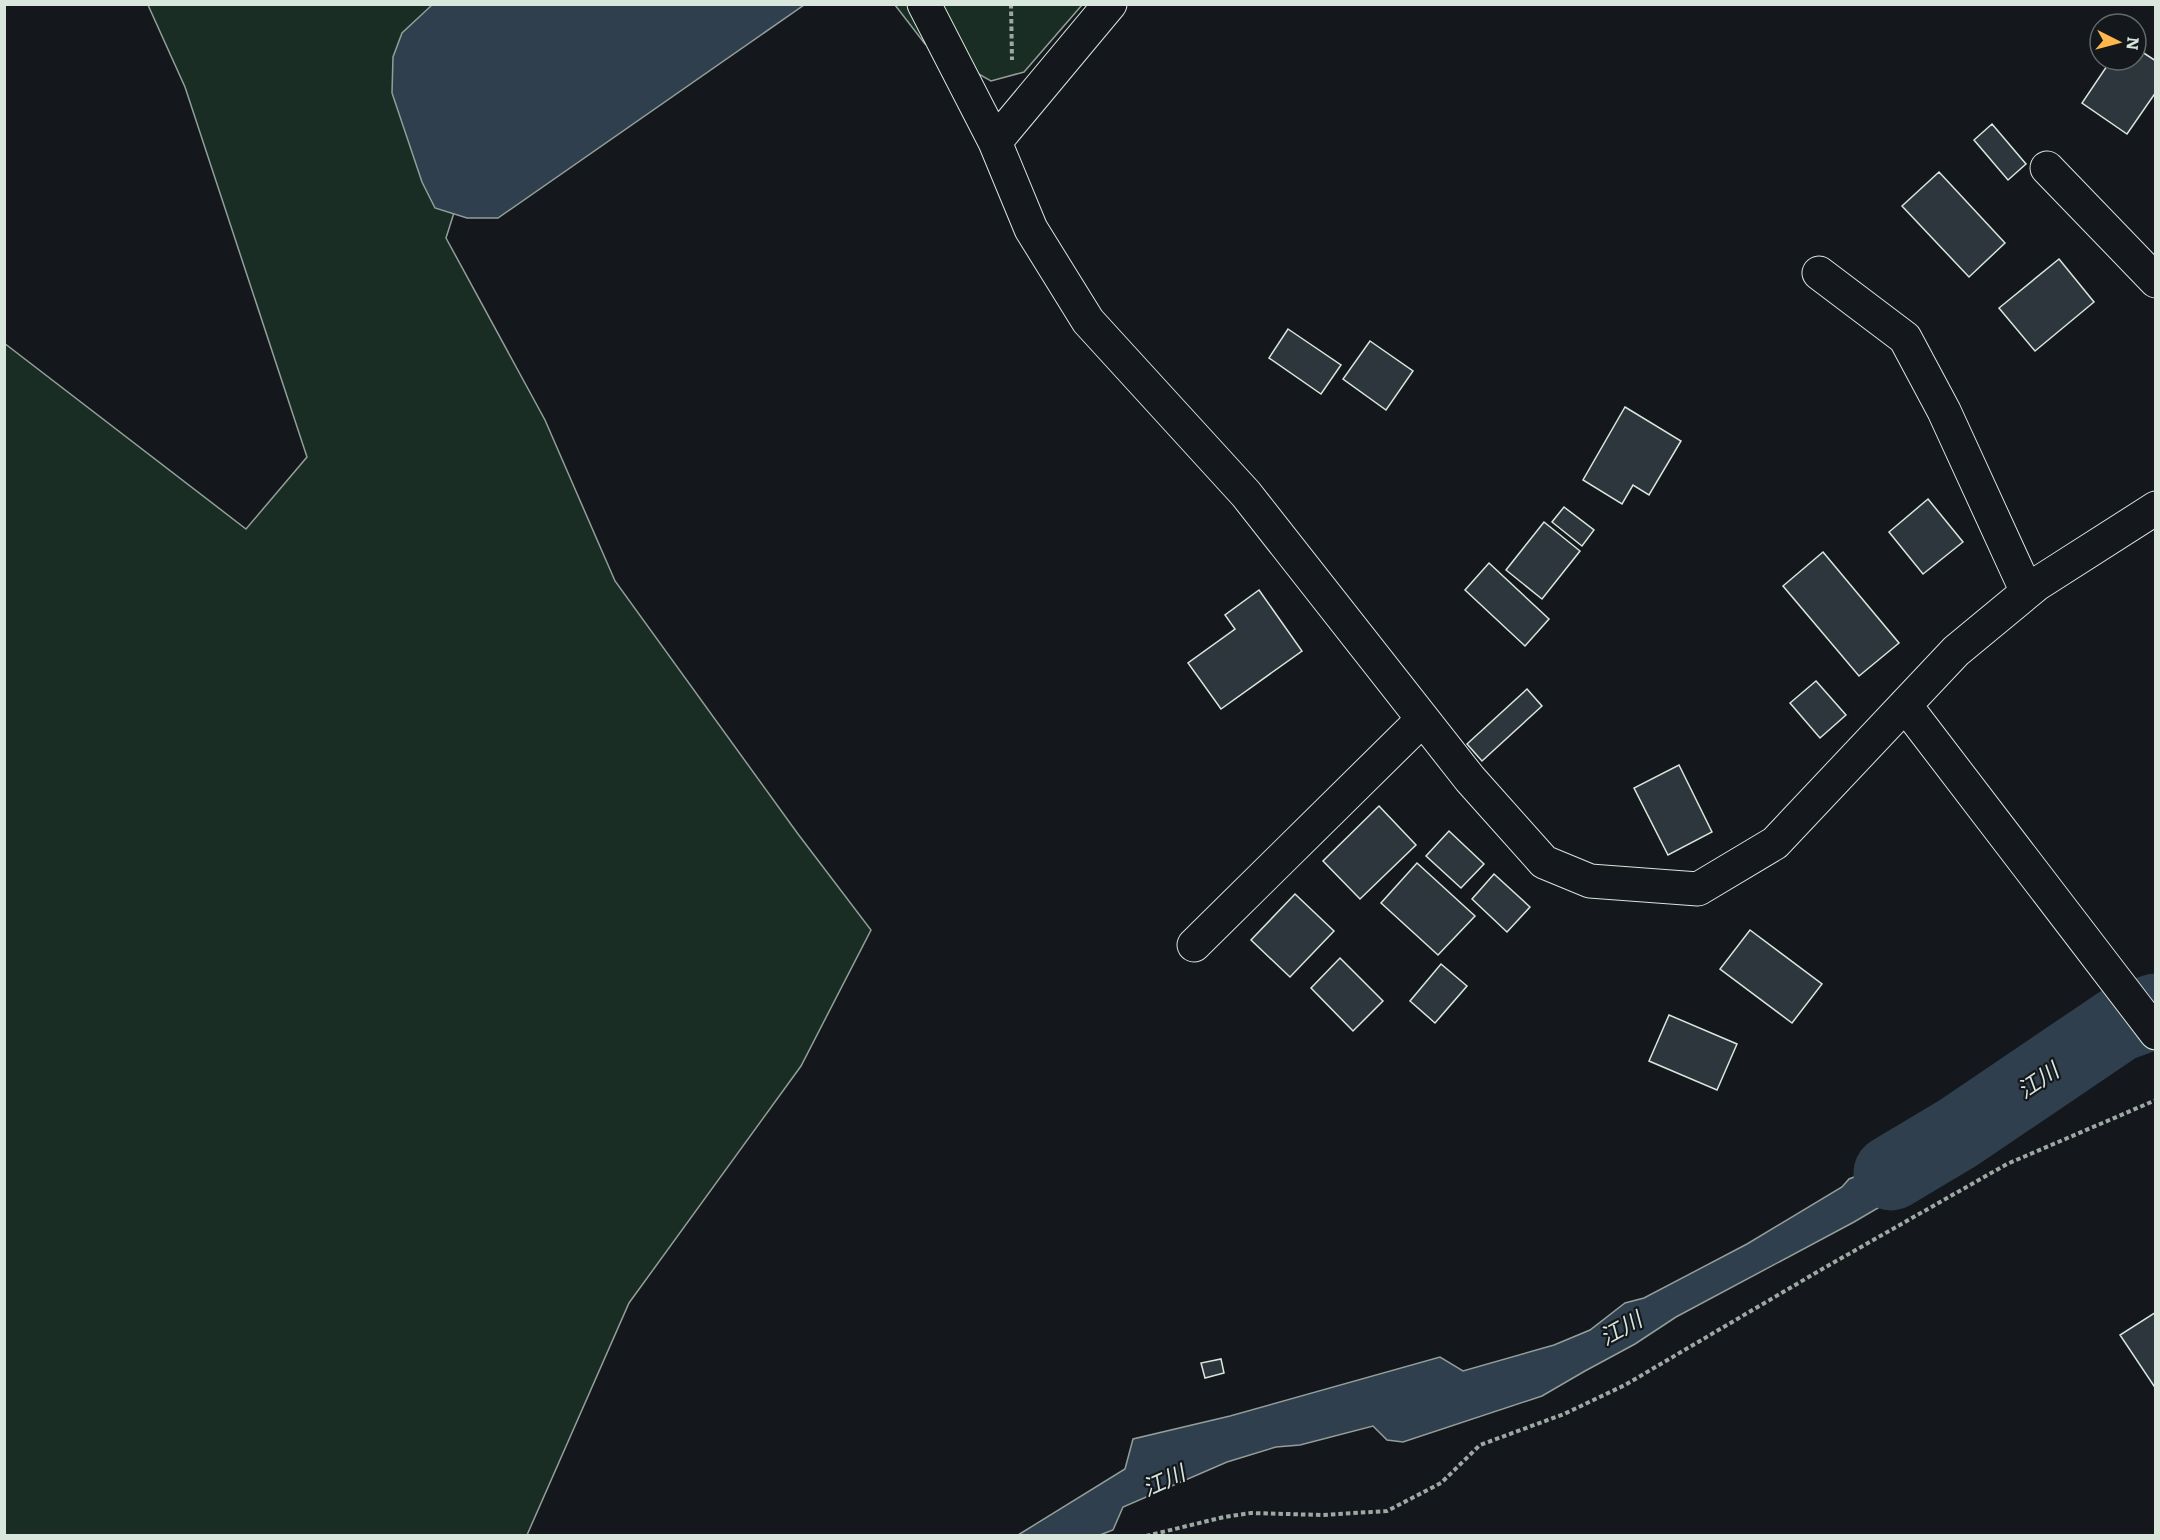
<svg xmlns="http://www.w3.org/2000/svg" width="2160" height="1540" font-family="Literata,'Noto Sans JP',serif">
<rect width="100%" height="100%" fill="#14181c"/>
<path fill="#1a2d24" stroke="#939e99" stroke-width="1.5" d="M148,5H520L446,238L545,420L615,581L798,834L871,930L801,1066L629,1303L527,1535H5L4,343L246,529L307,457L185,87Z
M895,5H1082L1024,72L991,81L925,44Z"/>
<path fill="#2f3f4d" stroke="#939e99" stroke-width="1.5" d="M432,5V4L804,5L498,218H467L435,208L422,182L392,93L393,57L402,33Z
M2117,1005L2135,1032L2108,1050L2093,1055L2081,1050L2084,1027Z
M1967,1116L1979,1119L1982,1142L1953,1164L1854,1222L1676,1317L1635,1344L1585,1371L1542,1396L1403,1442L1387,1440L1373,1426L1300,1445L1276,1447L1227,1462L1123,1507L1113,1530L1100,1535H1018L1125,1469L1133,1439L1230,1416L1440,1357L1463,1371L1554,1345L1590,1330L1625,1303L1644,1298L1747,1244L1842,1187L1849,1179L1885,1165Z"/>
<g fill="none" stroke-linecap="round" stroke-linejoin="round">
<path stroke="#2f3f4d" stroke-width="75" d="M1891,1173L1958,1133L2119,1024L2156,1011"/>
</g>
<path fill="#2c363c" stroke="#d8e6dc" stroke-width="1.5" d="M2136,48L2156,61V92L2127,134L2082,103L2111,60H2136Z
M1992,124L2026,164L2008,180L1974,140Z
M1939,172L2005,243L1969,277L1902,206Z
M2059,259L2094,302L2035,351L1999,308Z
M1288,329L1341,365L1321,394L1269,358Z
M1370,341L1413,371L1386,410L1343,379Z
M1625,407L1681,441L1649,495L1633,485L1622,504L1583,480Z
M1928,499L1963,542L1923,574L1889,532Z
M1564,507L1594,530L1582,546L1552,522Z
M1544,522L1580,551L1542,599L1506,570Z
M1823,552L1899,643L1859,676L1783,586Z
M1489,563L1549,619L1525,646L1465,590Z
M1259,590L1302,651L1221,709L1188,663L1235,629L1225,615Z
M1816,681L1846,715L1820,738L1790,703Z
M1527,689L1542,706L1482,761L1467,744Z
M1679,765L1712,832L1668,855L1634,788Z
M1379,806L1416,845L1360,899L1323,861Z
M1449,831L1484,864L1461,888L1426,856Z
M1417,863L1475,916L1438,955L1381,903Z
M1494,874L1530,907L1507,932L1472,899Z
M1295,894L1334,931L1290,977L1251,940Z
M1750,930L1822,984L1792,1023L1720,969Z
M1340,958L1383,1001L1353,1031L1311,988Z
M1441,964L1467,986L1435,1023L1410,1001Z
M1669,1015L1737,1044L1717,1090L1649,1061Z
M2156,1312V1389L2120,1335Z
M1221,1359L1224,1373L1205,1378L1201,1363Z"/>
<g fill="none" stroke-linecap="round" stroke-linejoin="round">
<defs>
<path id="minor" d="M924,4L995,142L1031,229L1088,321L1246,494L1470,779L1544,862L1590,881L1698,889L1775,843L1956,651L2037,584L2156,508
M995,142L1110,4
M2047,168L2156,281
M1819,273L1905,338L1944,411L2027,592
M1905,705L2156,1033
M1194,945L1423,719"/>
</defs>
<use href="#minor" stroke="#d8e6dc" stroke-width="35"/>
<path stroke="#9da8a2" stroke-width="4" stroke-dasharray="4.5 3" stroke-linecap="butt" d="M1011,4L1012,60
M1146,1536L1224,1517L1251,1513L1322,1515L1387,1511L1441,1483L1480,1445L1564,1414L1625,1385L1824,1268L2007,1164L2156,1100"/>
<use href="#minor" stroke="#14181c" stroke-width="33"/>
</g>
<g text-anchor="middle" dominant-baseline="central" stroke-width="4.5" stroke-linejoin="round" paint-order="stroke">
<g font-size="22" font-style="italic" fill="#d8e6dc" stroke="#14181c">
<text transform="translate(2037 1079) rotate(-34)">江川</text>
<text transform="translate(1620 1327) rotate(-29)">江川</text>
<text transform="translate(1163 1479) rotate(-24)">江川</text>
</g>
</g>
<rect width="2160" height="1540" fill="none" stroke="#d8e6dc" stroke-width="12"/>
<g transform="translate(2118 42) rotate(96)"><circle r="28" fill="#14181c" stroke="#626a69" stroke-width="1.5"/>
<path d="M0-4.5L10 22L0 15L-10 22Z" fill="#ffb74d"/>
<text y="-9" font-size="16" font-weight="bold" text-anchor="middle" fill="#d8e6dc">N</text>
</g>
</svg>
